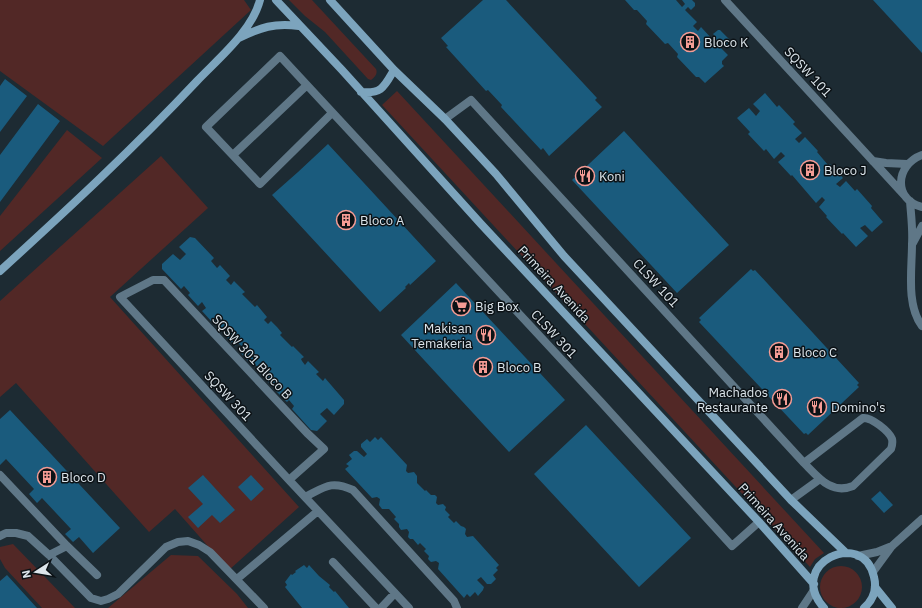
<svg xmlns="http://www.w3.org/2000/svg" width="922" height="608" font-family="'IBM Plex Sans',sans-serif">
<rect width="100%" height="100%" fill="#1d2b33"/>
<path fill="#522826" d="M0,0H244L251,10L103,146L0,71Z
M289,0H312L376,69C378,74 375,77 371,80L368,79L325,32L305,16Z
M397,91L824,553L815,559L810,567L382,105Z
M67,130L102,158L0,251V216Z
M161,156L208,208L110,297L299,507L229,570L175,509L149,532L16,383L0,397V301Z
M13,544L75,608H42L5,568L0,559V547Z
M171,555L198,556L237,594L248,608H108Z
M820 587a21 21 0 1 1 42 0a21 21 0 1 1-42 0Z"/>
<path fill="#1a5b7d" d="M483,0H506L597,98L595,100L602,107L549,156L543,148L541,150L501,107L502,105L488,90L486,91L446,47L448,46L441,38Z
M625,0H676L682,7L685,4L682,0H692L695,3V6L691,10L688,7L685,10L697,22L693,26L698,31L701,27L713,40L716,37L713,34L718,30H720L730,40V43L726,46H724L719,40L716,43L728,55L722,61V64L724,66L705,83L699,77H696L677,57L678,54L668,43L665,44L646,24L647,21L637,10H634Z
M873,0H922V53Z
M5,79L27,96L0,132V86Z
M765,93L777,107L779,105L795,122L793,124L802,133L795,139L799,143L805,137L818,151L817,152L828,165L830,164L843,178L836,184L840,187L846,181L855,191L857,189L872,206L871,208L883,222L872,232L865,225L860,228L868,236L856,247L843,233L842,234L826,217L827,216L819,207L825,200L822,197L816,203L792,175L791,176L778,162L785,156L781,152L774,159L766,149L764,151L748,134L750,132L737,118L749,108L756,116L760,111L753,104Z
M38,104L60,121L0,202V155Z
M624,131L729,245L677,293L572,180Z
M328,144L436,261L410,285L409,283L405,287L406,288L380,312L272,195L298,172Z
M190,237L195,238L214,258L211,261L217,268L220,265L230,276L226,280L231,285L234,281L245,292L242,294L255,307L257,305L267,317L264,320L268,324L271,321L277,327L282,333L280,335L292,347L293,346L304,357L301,359L302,361L305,365L308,361L319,372L316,374L323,381L325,378L344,400V404L334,415L327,408L320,414L327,421L317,431L311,430L292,409L294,406L289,400L287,402L276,391L280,388L276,383L272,386L262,375L264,374L251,360L249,362L239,351L243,347L238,343L235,346L225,335L227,334L214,320L212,322L202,311L206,308L202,302L198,306L188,295L190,293L184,286L181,289L162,269V264L173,254L180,260L186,254L179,247Z
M751,269L753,271L755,270L859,383L857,385L859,387L808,435L806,433L804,434L699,322L701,320L699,318Z
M456,283L565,400L509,452L401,335Z
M10,410L120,528L93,553L79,537L73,542L65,534L71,529L42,498L37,503L29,494L34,489L6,459L0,465V419Z
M586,425L691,538L639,587L534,474Z
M375,437L378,440L381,437L407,465L406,471L408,473L414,472L417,476V483L425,491L426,490L431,495H435L437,497L436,503L438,505L443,504L446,507L445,510L450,515L448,517L454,523L456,521L461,526L464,527L466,529L465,534L467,537L473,536L499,565L496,568L498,570L493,575L496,579L491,584H487L481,577L477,580L484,587L483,590L478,596L475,592L470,597L467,594L464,598L438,569L439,563L436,561L431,562L428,559L429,556L424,551L426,549L420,543L418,545L413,539H410L408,537L409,532L407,529L401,530L399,527V524L394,519L396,517L389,509H382L379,505L380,499L377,497L372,498L345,469L349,466L346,464L352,459L349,455L354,451H357L364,457L367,454L361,447V444L367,439L370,442Z
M203,475L235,510L220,523L212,515L198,528L188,517L203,504L188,488Z
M251,475L264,489L251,501L238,487Z
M880,491L893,505L884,513L871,499Z
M304,565L307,568L309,565L319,576L330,585L329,587L334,592L335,591L349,608H302L285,587L287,585L285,582L291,574L292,575L296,572L295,571Z
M7,575L37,608H0V581Z"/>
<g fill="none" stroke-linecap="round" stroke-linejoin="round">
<path stroke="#5f7787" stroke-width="8" d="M332,113L260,184L206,127L280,56L601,402L732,546L759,522
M445,119L471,100L804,463C818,477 831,495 853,486L891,449C892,446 893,443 892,439C889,431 871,417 863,418L804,463
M233,155L307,85
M791,500L820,479"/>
<path stroke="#5f7787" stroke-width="8" d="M725,0L906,197
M922,155C895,165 893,200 922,207
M873,161L886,163L907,164
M910,201C911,215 913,230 912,244C912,269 906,305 922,326
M913,243L922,226
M0,475L67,546L97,575
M289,480L324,449L307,433L164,280H153L120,297L289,480L409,608
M305,497C325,487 331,480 353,490L454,601L457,608
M0,536L6,533H16L28,536L49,555L91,598L101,601L108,599L118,594L166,547L178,542L188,541L199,545L210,552L264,608
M49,555L67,546
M858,556L877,552L892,546
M333,562L376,608
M873,572L892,546L922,519
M237,579L318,511
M381,608L395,593
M802,608L814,590"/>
<path stroke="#7ca4bd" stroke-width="8" d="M276,0L342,70L481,224L759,522L814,584
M330,0L394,70L445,119L496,174L564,256L791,500L846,553
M239,38C261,27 274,23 299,26
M361,92C382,94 384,87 394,70
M0,271C68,209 134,148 197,81C219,58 252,31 260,0
M875,587L892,608
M824,608C785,564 863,527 874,577C877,589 873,600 864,608"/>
</g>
<defs>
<symbol id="building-ring" viewBox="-11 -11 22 22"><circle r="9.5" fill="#0c1216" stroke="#f59c95" stroke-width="1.5"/><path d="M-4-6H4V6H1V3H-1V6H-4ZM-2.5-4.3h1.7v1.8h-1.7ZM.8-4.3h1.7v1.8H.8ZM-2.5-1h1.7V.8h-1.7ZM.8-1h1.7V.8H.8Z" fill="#f59c95"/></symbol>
<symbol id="restaurant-ring" viewBox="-11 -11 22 22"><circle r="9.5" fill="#0c1216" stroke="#f59c95" stroke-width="1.5"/><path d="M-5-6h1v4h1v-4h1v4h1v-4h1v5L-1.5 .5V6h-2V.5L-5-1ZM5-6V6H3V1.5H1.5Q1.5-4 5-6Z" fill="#f59c95"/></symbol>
<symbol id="supermarket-ring" viewBox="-11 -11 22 22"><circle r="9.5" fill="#0c1216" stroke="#f59c95" stroke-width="1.5"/><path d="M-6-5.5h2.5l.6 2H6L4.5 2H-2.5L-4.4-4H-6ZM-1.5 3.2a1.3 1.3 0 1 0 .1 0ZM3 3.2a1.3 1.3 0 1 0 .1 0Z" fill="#f59c95"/></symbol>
</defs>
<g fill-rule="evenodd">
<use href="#building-ring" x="679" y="31" width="22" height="22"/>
<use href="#building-ring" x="799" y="159" width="22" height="22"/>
<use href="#restaurant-ring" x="574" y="165" width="22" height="22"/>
<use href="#building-ring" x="335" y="209" width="22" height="22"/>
<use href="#supermarket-ring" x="450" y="295" width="22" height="22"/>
<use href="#restaurant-ring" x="475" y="324" width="22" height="22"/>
<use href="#building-ring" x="768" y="341" width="22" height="22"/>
<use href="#building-ring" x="472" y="356" width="22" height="22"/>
<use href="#restaurant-ring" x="771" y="388" width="22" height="22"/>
<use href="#restaurant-ring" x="806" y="396" width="22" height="22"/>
<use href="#building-ring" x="36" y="466" width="22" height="22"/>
</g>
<g text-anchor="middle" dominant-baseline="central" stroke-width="3" stroke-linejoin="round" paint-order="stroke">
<g font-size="13" fill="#dce5eb" stroke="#0c1216" text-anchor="start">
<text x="704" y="42">Bloco K</text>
<text x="824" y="170">Bloco J</text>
<text x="599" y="176">Koni</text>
<text x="360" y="220">Bloco A</text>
<text x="475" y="306">Big Box</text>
<text x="472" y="328" text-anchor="end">Makisan<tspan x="472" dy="15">Temakeria</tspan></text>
<text x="793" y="352">Bloco C</text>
<text x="497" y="367">Bloco B</text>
<text x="768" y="392" text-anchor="end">Machados<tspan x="768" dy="15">Restaurante</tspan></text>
<text x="831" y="407">Domino's</text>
<text x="61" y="477">Bloco D</text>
</g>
<g font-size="13" fill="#dce5eb" stroke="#0c1216">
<text transform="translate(808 72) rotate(47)">SQSW 101</text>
<text transform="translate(656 283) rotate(47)">CLSW 101</text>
<text transform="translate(554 284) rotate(47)">Primeira Avenida</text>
<text transform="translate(554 334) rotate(47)">CLSW 301</text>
<text transform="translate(252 357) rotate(47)">SQSW 301 Bloco B</text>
<text transform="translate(228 396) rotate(47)">SQSW 301</text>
<text transform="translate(774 522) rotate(48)">Primeira Avenida</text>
</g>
</g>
<g transform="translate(36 572) rotate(258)" stroke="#0c1216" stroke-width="3" paint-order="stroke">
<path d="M0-3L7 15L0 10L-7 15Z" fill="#dce5eb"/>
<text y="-6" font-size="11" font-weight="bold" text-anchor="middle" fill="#dce5eb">N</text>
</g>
</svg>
